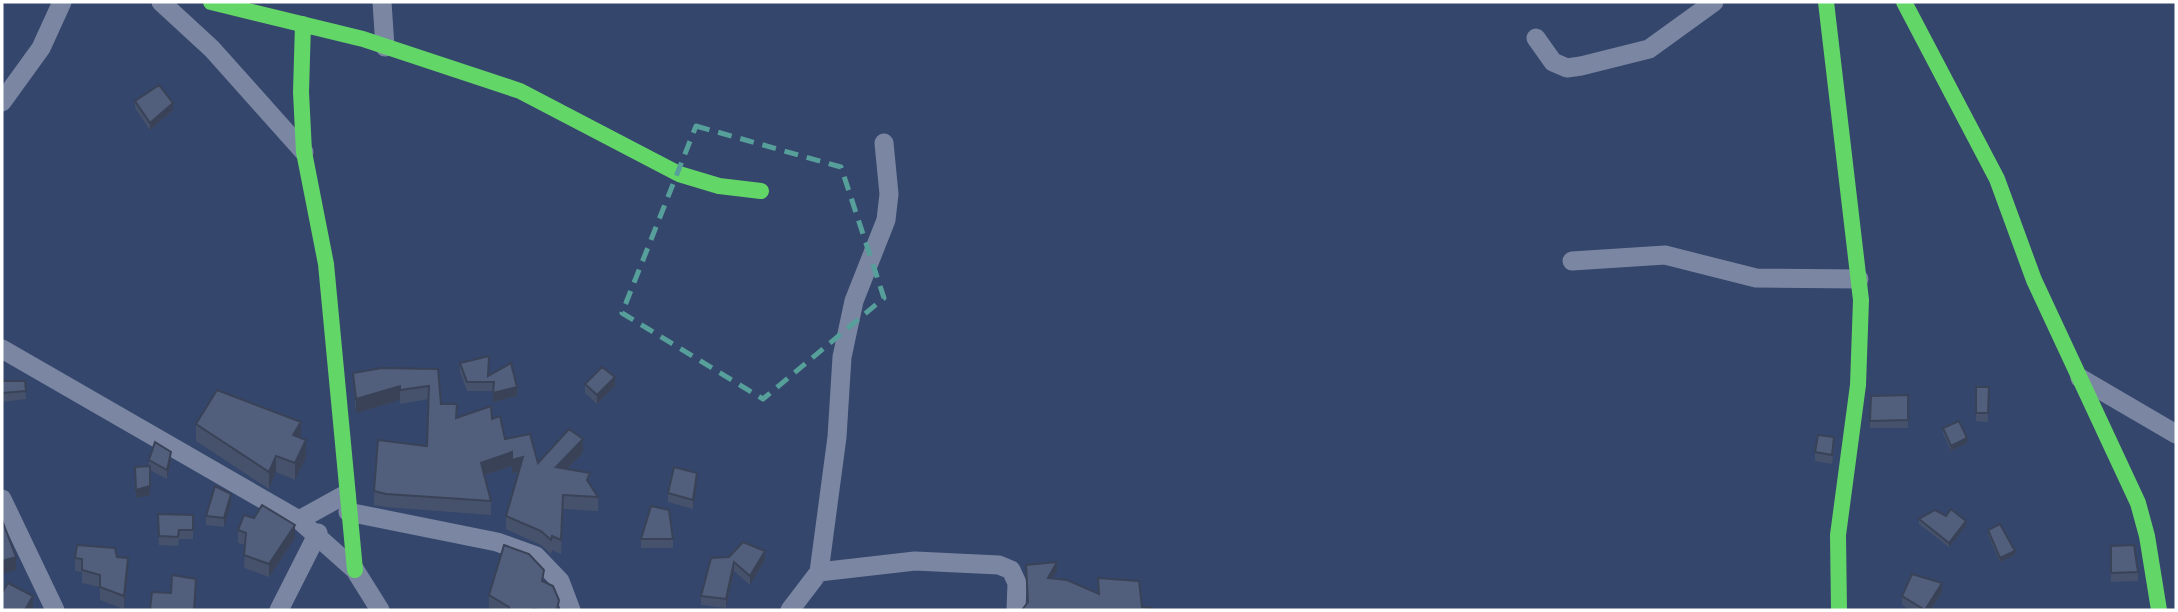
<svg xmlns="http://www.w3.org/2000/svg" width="2178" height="612" font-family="Commissioner,sans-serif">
<rect width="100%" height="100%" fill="#35466c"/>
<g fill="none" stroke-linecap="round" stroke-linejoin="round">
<path stroke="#7b87a2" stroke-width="19" d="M161,2L212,49L304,152
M382,2L385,47
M1536,38L1553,62L1567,68L1581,66L1649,49L1714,2
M2,102L41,48L62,2
M1572,261L1665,255L1756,278L1859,279
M2,349L299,520L355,570L380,610
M2080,378L2176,434
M2,499L55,610
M348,512L497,542L536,556L560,581L571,610
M299,520L346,494
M819,572L915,561L999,565L1011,570L1017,583L1016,610
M279,610L318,533
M790,610L819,572L837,437L842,357L854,301L886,220L889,194L884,143"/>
<path stroke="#63d668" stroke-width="16" d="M211,2L363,39L520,91L679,174L719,186L761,191
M1826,2L1861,300L1858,385L1838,535L1839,610
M1904,2L1997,179L2034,280L2138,503L2147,536L2159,610
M303,24L301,92L304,152L326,264L355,570"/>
</g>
<path fill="#46526b" d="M135,101L173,110L150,130L135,108Z
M460,363L488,376L517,396L493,402V391H467L460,372Z
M438,369L441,404L457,418L492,419L505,439L538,463L583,453L567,469L590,486L598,497V511L563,509L561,554L552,550L551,554L541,545L506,529V516L519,472L512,473V466L484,475L491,501V515L386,507L374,505V491L427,446L429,399L400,404V400L356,413L353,373Z
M2,381H25L26,399L2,402Z
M585,384L615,386L597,404L585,393Z
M1976,387H1989L1988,422L1976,421Z
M1908,395V428H1870V421Z
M196,424L301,438L306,457L295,480L276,472L269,489L196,441Z
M1943,428L1967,443L1951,451L1943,433Z
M1834,446L1832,464L1815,461V452Z
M149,460L171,461L167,479L150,470V495L136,498L135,467L149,466Z
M697,482L693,509L668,502V493Z
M231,503L224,527L206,525V516Z
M158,514L193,515V539H179L178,546L159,545Z
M1946,516L1966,526L1949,547L1919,524V519Z
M238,530L295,538L269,577L244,568L245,545L238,543Z
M1988,530L2015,555L2000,562L1988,535Z
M641,539H673V548H641Z
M2111,546L2138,572V581L2111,582Z
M117,557L128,571L124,609L100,600V587L82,583V572L75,571V558Z
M711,558L765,560L750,585L734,571L726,608L701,605V596Z
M544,582L559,610H493L489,608V595Z
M1942,592L1930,610H1911L1902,605V596Z"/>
<path fill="#394257" d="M173,103V110L150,130V123Z
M615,377V386L597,404V395Z
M400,386V400L356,413V399Z
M517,387V396L493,402V393Z
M301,422V438L293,435Z
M1967,438V443L1951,451V446Z
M583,439V453L556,480V467Z
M306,440V457L295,480V463Z
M171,452V461L167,479V470Z
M512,452L523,457V471L512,473V466L481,476V463Z
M276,456V472L269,489V472Z
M697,473V482L693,509V500Z
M150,486V495L136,498V490Z
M231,494V503L224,527V518Z
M1966,521V526L1949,547V543Z
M295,525V538L269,577V564Z
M765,551V560L750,585V576Z
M2015,551V555L2000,562V558Z
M16,557V570L2,574V561Z
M128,558V571L124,609V596Z
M734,562V571L726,608V599Z
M1057,562V571L1048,586V578Z
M1942,583V592L1930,610H1925Z
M33,596V608L32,610H25Z"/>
<path fill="#515f7c" stroke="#394257" stroke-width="2" d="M159,85L173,103L150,123L135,101Z
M489,356L488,376L511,363L517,387L493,393L494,382H467L460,363Z
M602,367L615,377L597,395L585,384Z
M382,368L438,369L441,404H457L456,418L491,406L492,419L500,416L505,439L530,434L538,463L569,429L583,439L556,467L590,473L587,480L598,497L563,495L561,540L552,536L551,540L541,531L506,516L523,457L512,460V452L481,463L491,501L386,494L374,491L378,440L427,446L429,386L400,390V386L356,399L353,373Z
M2,381H25L26,391L2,393Z
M1976,387H1989L1988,413H1976Z
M217,390L301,422L293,435L306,440L295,463L276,456L269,472L196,424Z
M1908,395V420L1870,421L1871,396Z
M1959,421L1967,438L1951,446L1943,428Z
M1818,435L1834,437L1832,455L1815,452Z
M155,442L171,452L167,470L149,460Z
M150,466V486L136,490L135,467Z
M674,467L697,473L693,500L668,493Z
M215,486L231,494L224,518L206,516Z
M262,505L295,525L269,564L244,555L246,533L238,530L244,515L254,518Z
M651,506L669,510L673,539H641Z
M1951,509L1966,521L1949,543L1919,519L1935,510L1946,516Z
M158,514L193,515V530H179L178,537L159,536Z
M2,520L16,557L2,561Z
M2000,524L2015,551L2000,558L1988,530Z
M743,542L765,551L750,576L734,562L726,599L701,596L711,558L729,557Z
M77,545L115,548L117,557L128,558L124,596L100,587V575L82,570V559L75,558Z
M504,545L529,554L544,570L542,581L553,586L559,600L557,610H539L533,609V610H509V607L489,595Z
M2134,545L2138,572L2111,573V546Z
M1057,562L1048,578L1067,580L1099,594L1098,578L1139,581L1142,607L1152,608V610H1022L1028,602L1026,565Z
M1912,574L1942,583L1925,610L1902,596Z
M172,575L196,579L194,610H150L152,592L171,593Z
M8,583L33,596L25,610H2V593Z"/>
<path fill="none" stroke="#579f9a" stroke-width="5" stroke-dasharray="14 9" stroke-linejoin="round" d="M696,126L841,167L884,298L763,399L622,313Z"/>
<rect width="2178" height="612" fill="none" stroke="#ffffff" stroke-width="7"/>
</svg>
